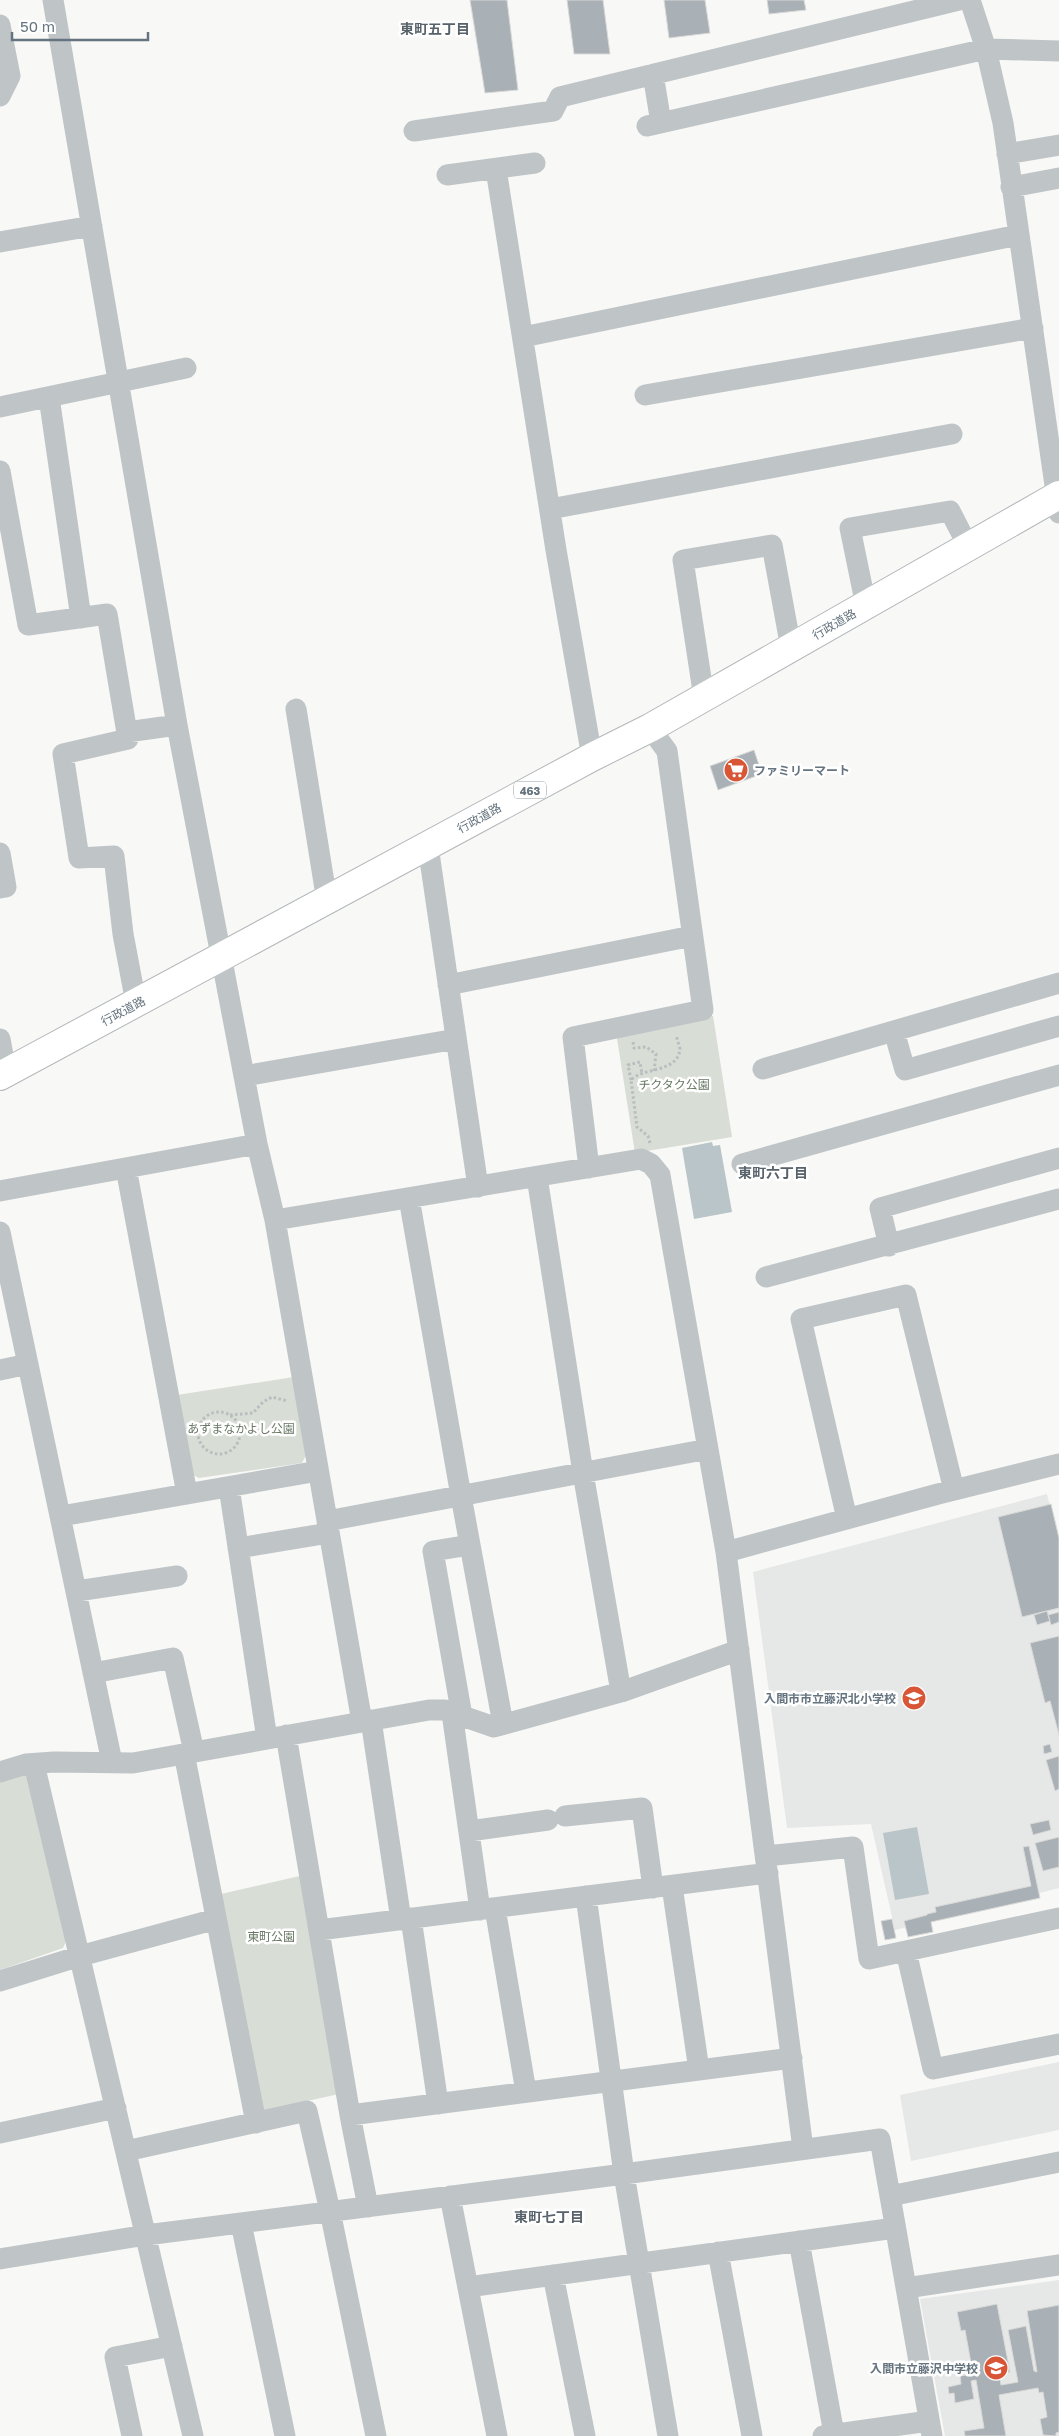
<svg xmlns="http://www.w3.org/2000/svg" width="1059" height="2436" font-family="'Golos Text','Noto Sans JP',sans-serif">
<rect width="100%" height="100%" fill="#f8f8f6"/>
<path fill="#e6e7e7" d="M1047,1494L1059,1542V1888L895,1930L871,1824L787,1828L753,1572Z
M1059,2062V2130L911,2161L900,2095Z
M1059,2280V2436H945L920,2299Z"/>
<path fill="#d8ddd5" d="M713,1016L732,1137L635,1153L616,1032Z
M294,1377L307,1453L302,1463L199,1478L191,1474L177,1395Z
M23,1772L31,1776L67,1939L63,1948L0,1970V1779Z
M304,1875L339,2094L262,2111L221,1894Z"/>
<path fill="#b9c5c9" d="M712,1142L713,1146L720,1145L732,1212L694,1219L682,1148Z
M917,1827L929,1894L895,1900L883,1833Z"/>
<path fill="#a9b1b6" stroke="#dadad8" d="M470,0H507L518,90L485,93Z
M567,0H603L610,54H574Z
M664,0H705L710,33L669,38Z
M767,0H804L806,10L769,14Z
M754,750L762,774L718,790L710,766Z
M1051,1504L1059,1538V1608L1022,1617L998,1517Z
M1047,1611L1050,1621L1037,1625L1034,1615Z
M1059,1612V1622L1051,1625L1048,1615Z
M1059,1636V1735L1050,1701L1045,1703L1030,1643Z
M1050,1744L1052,1752L1044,1754L1043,1746Z
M1059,1756V1789L1055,1791L1046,1760Z
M1049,1820L1051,1830L1033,1835L1030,1824Z
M1059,1837V1867L1043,1871L1035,1843Z
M1029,1846L1040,1898L931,1922L933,1932L908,1937L904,1921L927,1915V1914L936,1912L935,1907L1031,1886L1023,1847Z
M892,1919L896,1938L885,1940L881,1921Z
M997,2304L1010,2372L999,2374L1001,2385L1018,2382L1008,2330L1026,2326L1034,2371L1037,2372L1027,2311L1059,2305V2432L1056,2433V2436L1043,2435L1040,2419L1047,2417L1043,2392L1039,2393L1038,2388L999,2395L1006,2436H965L964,2431L984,2428L976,2380L971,2381L974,2399L955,2403L954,2393L949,2394L948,2387L961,2384L960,2376L973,2374L965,2330L961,2331L957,2312Z"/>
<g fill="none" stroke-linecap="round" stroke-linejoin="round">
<defs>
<path id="highway" d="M0,1076L592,757L650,728L1059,495"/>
</defs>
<use href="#highway" stroke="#b3b7ba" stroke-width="30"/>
<path stroke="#babdbf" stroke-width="3" stroke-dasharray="2.5 2.5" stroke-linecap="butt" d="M633,1042L634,1048L646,1047L656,1054L654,1071
M631,1080L628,1065L640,1062L642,1074
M650,1143L648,1136L637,1127L631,1080C643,1067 678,1073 680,1049L676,1035
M198 1433a21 21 0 1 1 42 0a21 21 0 1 1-42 0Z
M230,1415L253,1413L263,1402L272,1397L287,1401"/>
<path stroke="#bfc4c7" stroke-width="21" d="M53,0L177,725L257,1144L275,1220L362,1722
M970,0L986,49L1003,123L1059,513
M0,25L10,76L0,96
M653,74L661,123
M647,126L986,49L1059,51
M414,131L553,111L560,97L959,0
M1007,154L1059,145
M496,169L556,550L592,757
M447,175L535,163
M1011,187L1059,178
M0,242L92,226
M523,337L1018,235
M645,395L1033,328
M49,397L81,618
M0,407L186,368
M0,471L28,625L107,614L128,739L63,754L79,858L114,856L123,934L136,1003
M550,509L952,434
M866,606L850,528L950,511L969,548
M704,698L683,560L772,545L791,648
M296,709L327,901
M127,732L177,725
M428,846L478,1187
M0,853L6,887L0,888
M448,985L692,936
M894,1031L905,1070L1059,1026
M0,1039L6,1072
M763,1069L1059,983
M244,1076L456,1039
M742,1164L1059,1075
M126,1168L187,1494
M589,1168L573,1037L703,1010L667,751L650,728
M537,1177L583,1473L621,1692
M0,1191L257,1144
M409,1198L461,1496L503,1724
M275,1220L641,1159L651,1164L660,1175L726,1552L803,2149
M0,1232L112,1762
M889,1246L880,1208L1059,1158
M766,1277L1059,1199
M0,1370L28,1364
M229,1487L267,1739
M61,1516L318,1471
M847,1519L801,1319L906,1295L954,1490
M327,1521L708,1449
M238,1548L329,1533
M726,1552L938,1494L1059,1464
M77,1591L177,1576
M93,1673L173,1658L194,1752
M452,1713L480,1910
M462,1716L433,1551L470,1545
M371,1720L401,1920
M286,1735L350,2115L368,2207
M184,1753L256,2123
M34,1764L193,2436
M0,1772L26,1764L54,1762L133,1763L429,1710H445L494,1727L621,1692L739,1650
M565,1816L642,1808L653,1888
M469,1831L548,1820
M766,1856L853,1847L869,1959L1059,1918
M672,1886L699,2070
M586,1896L624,2174L668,2436
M495,1908L526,2092
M411,1918L438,2104
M319,1930L768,1873
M906,1951L933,2069L1059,2044
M0,1981L80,1956L216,1919
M350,2115L792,2058
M0,2133L116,2108
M126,2151L307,2111L330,2211L376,2436
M450,2196L497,2436
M890,2196L1059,2162
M241,2223L285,2436
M799,2241L834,2434
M718,2252L752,2436
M0,2259L146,2235L624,2174L880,2139L932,2436
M553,2275L585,2436
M468,2287L895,2228
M906,2288L1059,2265
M132,2436L115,2357L172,2346
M823,2436L929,2421"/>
<use href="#highway" stroke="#fff" stroke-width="28"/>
</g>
<defs>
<symbol id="supermarket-disc" viewBox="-11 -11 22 22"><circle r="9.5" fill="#d85536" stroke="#fff"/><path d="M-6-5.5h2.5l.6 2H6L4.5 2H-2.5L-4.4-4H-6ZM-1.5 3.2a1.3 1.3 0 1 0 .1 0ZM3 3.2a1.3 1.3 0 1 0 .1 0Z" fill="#fff"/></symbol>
<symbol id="school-disc" viewBox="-11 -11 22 22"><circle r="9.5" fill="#d85536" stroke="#fff"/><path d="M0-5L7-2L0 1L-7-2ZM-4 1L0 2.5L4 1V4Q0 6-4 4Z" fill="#fff"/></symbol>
</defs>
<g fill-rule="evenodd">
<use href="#supermarket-disc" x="722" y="756" width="28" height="28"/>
<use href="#school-disc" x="900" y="1684" width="28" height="28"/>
<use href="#school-disc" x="982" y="2354" width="28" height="28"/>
</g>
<g text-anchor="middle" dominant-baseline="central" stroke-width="5" stroke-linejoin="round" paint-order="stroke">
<rect fill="#fff" stroke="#939ea5" stroke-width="1" x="514" y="781.5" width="32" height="17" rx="4"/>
<g font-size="11" font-weight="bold" fill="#65747f">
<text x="530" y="790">463</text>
</g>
<g font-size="12" fill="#65747f" stroke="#fff">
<text transform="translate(834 624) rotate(-30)">行政道路</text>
<text transform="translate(479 818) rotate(-29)">行政道路</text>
<text transform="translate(123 1011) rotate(-28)">行政道路</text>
</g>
<g font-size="12" font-weight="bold" fill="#65747f" stroke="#fff" text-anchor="end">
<text x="754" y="770" text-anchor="start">ファミリーマート</text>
<text x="896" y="1698">入間市市立藤沢北小学校</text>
<text x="978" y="2368">入間市立藤沢中学校</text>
</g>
<g font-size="12" fill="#677764" stroke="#fff">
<text x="674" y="1084">チクタク公園</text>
<text x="241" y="1428">あずまなかよし公園</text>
<text x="271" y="1936">東町公園</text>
</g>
<g font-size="14" font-weight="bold" fill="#57626a" stroke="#fff">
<text x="435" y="28">東町五丁目</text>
<text x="773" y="1172">東町六丁目</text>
<text x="549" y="2216">東町七丁目</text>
</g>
</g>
<path d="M12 32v8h136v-8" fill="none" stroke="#65747f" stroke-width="2.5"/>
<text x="20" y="32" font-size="15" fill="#65747f" stroke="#ffffff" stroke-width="4" paint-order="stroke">50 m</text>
</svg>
